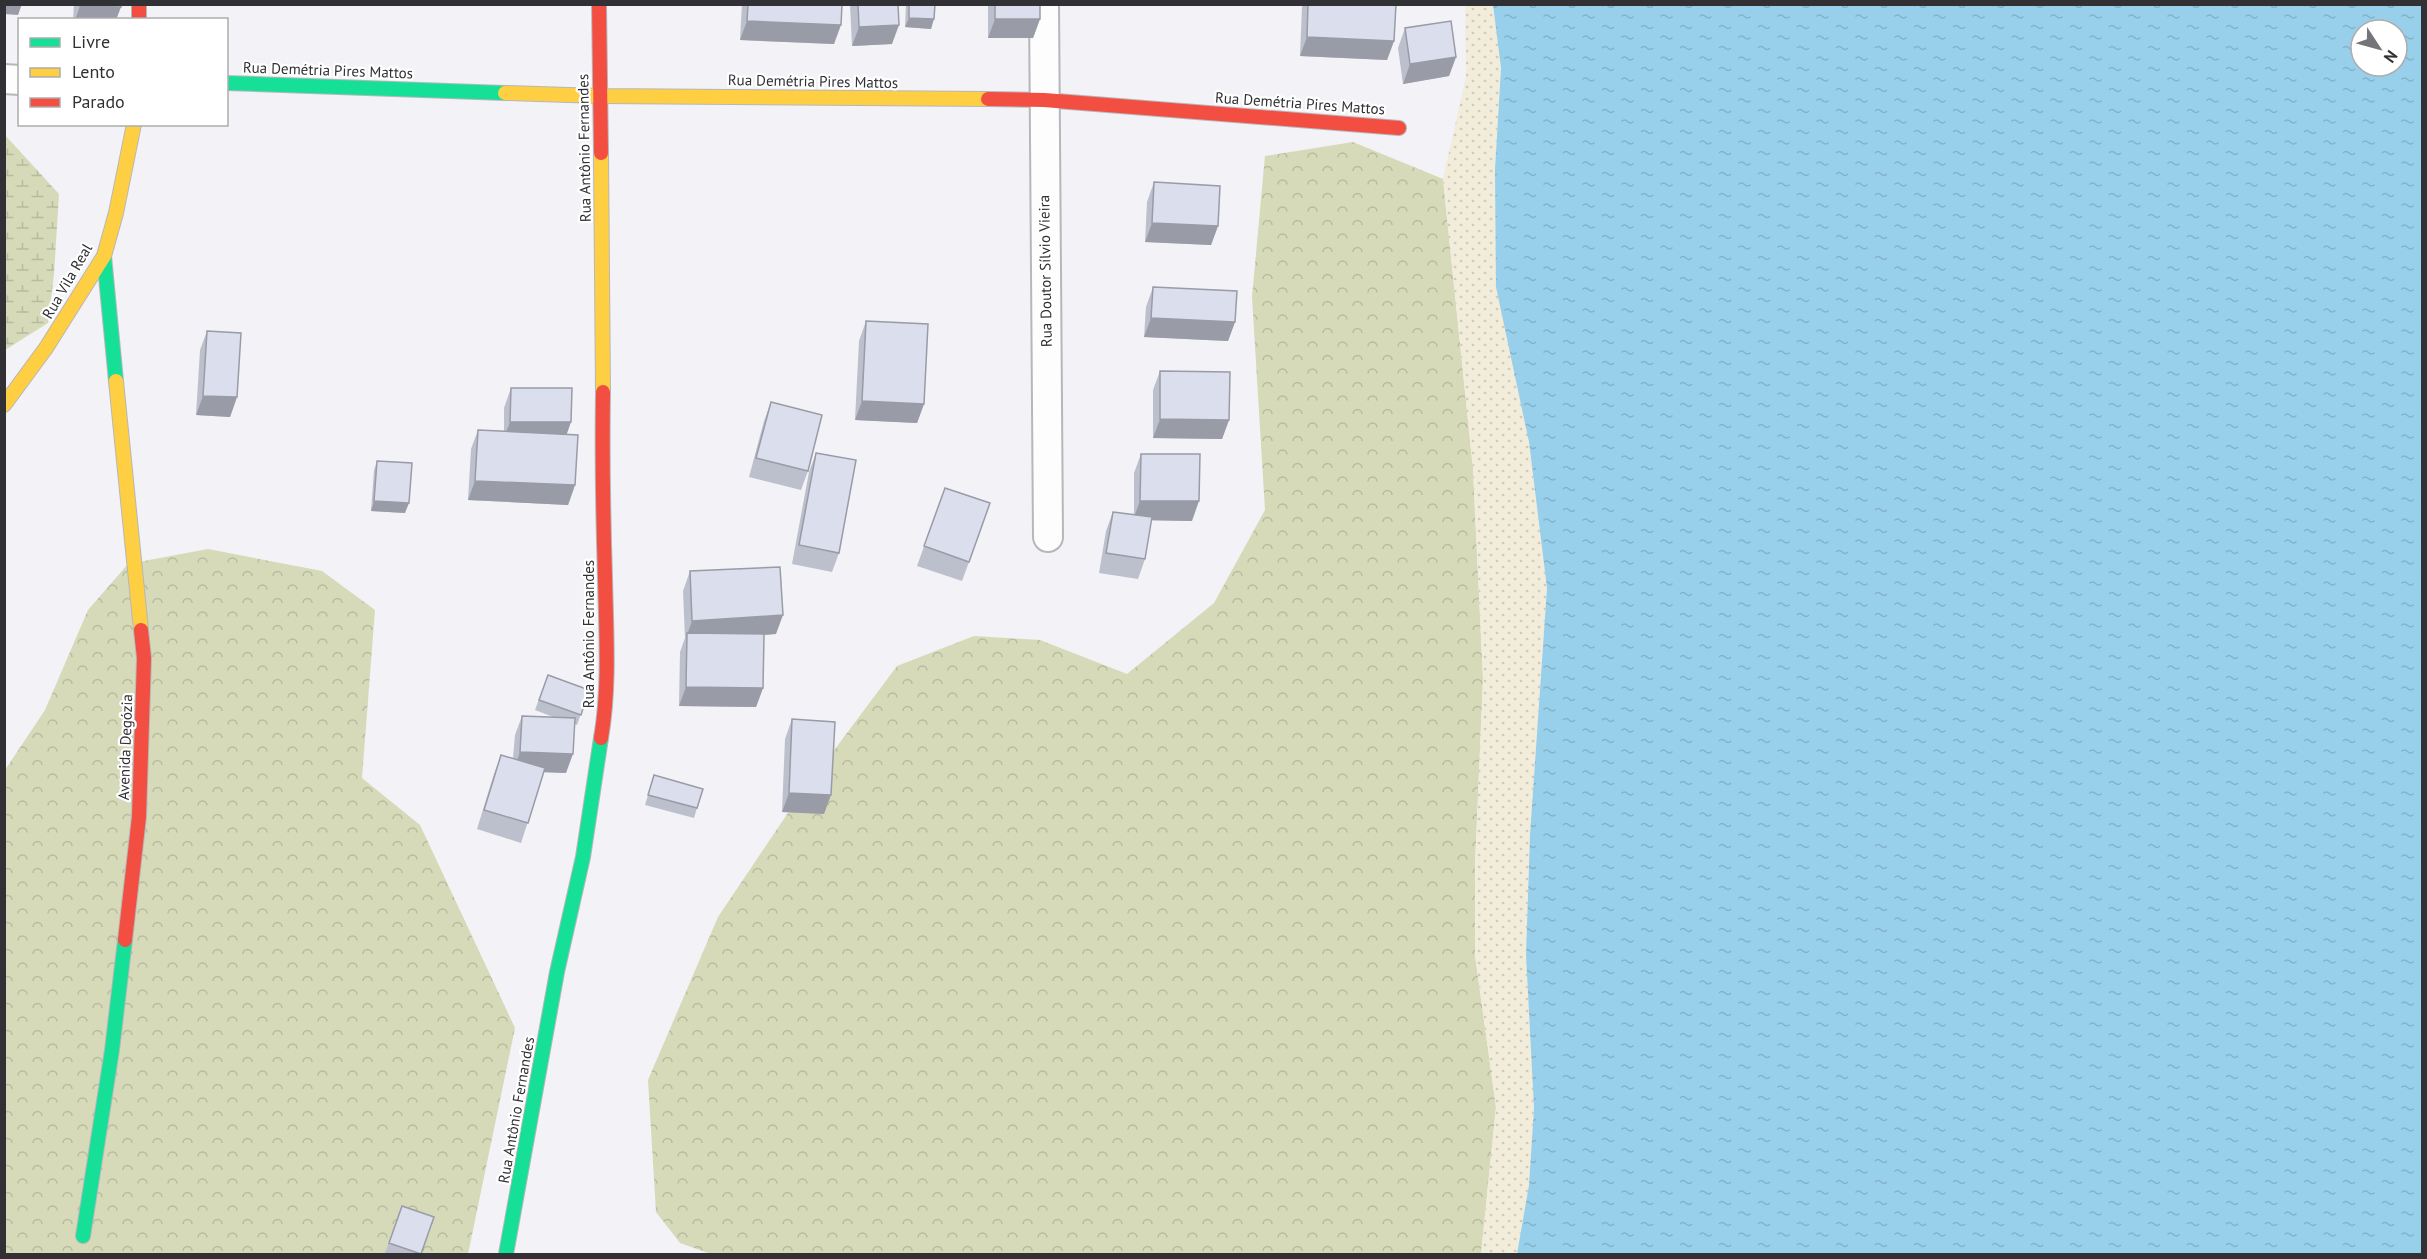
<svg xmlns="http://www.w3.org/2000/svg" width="2427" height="1259" font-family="'PT Sans',sans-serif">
<defs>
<pattern id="forest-crowns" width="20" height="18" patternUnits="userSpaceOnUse" patternTransform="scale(1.5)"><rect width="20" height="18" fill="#d6dab8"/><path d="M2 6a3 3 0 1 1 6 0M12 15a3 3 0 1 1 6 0" fill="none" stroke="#b8bc9f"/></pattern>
<pattern id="wetland-marsh" width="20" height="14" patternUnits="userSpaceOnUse" patternTransform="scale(1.5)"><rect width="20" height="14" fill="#d6dab8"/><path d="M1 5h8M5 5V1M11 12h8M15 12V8" fill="none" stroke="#b8bc9f"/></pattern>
<pattern id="sand-dots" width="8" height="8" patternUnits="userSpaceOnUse" patternTransform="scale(1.5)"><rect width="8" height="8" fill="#f2ecda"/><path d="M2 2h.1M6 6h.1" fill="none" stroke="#d0cbbc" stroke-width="1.8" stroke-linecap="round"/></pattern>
<pattern id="water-ripples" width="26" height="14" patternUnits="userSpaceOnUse" patternTransform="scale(1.5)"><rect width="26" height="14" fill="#98cfea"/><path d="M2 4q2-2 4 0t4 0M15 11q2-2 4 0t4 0" fill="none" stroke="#83b2c9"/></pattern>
</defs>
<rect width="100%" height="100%" fill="#f2f2f7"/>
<path fill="url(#forest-crowns)" d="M1353,142L1443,179L1473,469L1483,679L1475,866V955L1496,1107L1481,1254H711L680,1243L656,1212L648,1080L718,917L794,804L897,666L974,636L1040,640L1127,674L1214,603L1265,510L1252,297L1265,156Z
M208,549L322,571L375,610L362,778L420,825L515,1028L468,1254H5V770L45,710L88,610L128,564Z"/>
<path fill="url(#wetland-marsh)" d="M4,134L59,194L54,274L48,323L5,350Z"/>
<path fill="url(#sand-dots)" d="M1465,5H1493L1501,68L1495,169L1547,588L1530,835L1526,955L1534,1108L1529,1185L1517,1254H1481L1496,1107L1475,955V866L1483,679L1473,469L1443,179L1466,77Z"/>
<path fill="url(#water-ripples)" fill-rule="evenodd" d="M1493,5H2422V1254H1517L1529,1185L1534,1108L1526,955L1530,835L1547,588L1529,442L1496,287L1495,169L1501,68ZM2361,30H2397V66H2361Z"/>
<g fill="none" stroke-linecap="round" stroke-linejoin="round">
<defs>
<path id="street" d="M1044,4L1048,537
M4,79L20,80"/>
<path id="fast" d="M226,83L505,93
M104,256L116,381
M83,1236L112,1050L125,940
M506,1254L557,972L583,857L601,738"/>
<path id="slow" d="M505,93L600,96L988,99
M601,153L603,392
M116,381L141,630
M4,405L46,348L104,256L116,213L134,124"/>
<path id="jam" d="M139,4V20
M599,4L601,153
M988,99L1044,100L1399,128
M601,738C610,686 606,630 605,577C603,515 602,454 603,392
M125,940L139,817L144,658L141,630"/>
</defs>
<use href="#street" stroke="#b6b7ba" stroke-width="32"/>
<use href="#fast" stroke="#b6b7ba" stroke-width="16"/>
<use href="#slow" stroke="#b6b7ba" stroke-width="16"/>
<use href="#jam" stroke="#b6b7ba" stroke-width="16"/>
<use href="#street" stroke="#fdfdfe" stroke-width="28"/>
<use href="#fast" stroke="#16e098" stroke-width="14"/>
<use href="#slow" stroke="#ffcf43" stroke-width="14"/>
<use href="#jam" stroke="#f24e42" stroke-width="14"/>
</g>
<path fill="#bcbfcc" d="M74,4H121L116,20H73Z
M742,4H842L834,44L740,40Z
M850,4H898L892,44L852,46Z
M906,4H935L931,29L905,27Z
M988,4H1040V19L1033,38H988Z
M1303,4H1396L1394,41L1387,60L1300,56L1302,7Z
M1405,28L1456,57L1449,76L1403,84L1398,48Z
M1154,182L1218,226L1211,245L1145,242L1147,202Z
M1153,287L1235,322L1228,341L1144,337L1146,307Z
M866,321L924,404L917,423L855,420L859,341Z
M207,331L237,397L230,417L196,415L200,350Z
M1160,371L1229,420L1222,439L1153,438V390Z
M511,388L567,434L575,485L568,505L468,500L471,449L478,430L504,431V408Z
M771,402L808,471L801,490L749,477L764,421Z
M816,453L839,553L832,572L792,564L809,472Z
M1141,454L1192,521L1151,520L1145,559L1138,579L1099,573L1106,531L1113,512L1134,515V473Z
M377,461L405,513L371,511L374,470Z
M945,488L969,562L962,581L917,566Z
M690,571L776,634L764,635L763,688L756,707L679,706L680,652L685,638L683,591Z
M548,675L589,690L577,725L575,724L566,773L544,772L521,843L477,829L494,774L501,755L513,758L515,735L522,716L556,718L535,710Z
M792,719L824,814L782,812L785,739Z
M654,775L697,808L694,818L645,805Z
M402,1206L421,1254H389L385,1253Z"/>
<path fill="#999ba6" d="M4,4H22L18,15L4,14Z
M80,6L121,7L116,20H75Z
M909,18L934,19L931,29L905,27Z
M995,19H1040L1033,38H988Z
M747,21L841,25L834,44L740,40Z
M899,25L892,44L852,46L859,27Z
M1307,37L1394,41L1387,60L1300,56Z
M1456,57L1449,76L1403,84L1410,64Z
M1152,223L1218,226L1211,245L1145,242Z
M1151,318L1235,322L1228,341L1144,337Z
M203,396L237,397L230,417L196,415Z
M862,401L924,404L917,423L855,420Z
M1160,419L1229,420L1222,439L1153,438Z
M510,422H571L564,442L503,441Z
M475,481L575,485L568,505L468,500Z
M374,501L409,503L405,513L371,511Z
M1140,501H1199L1192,521L1133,520Z
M783,615L776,634L686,640L687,635L692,621Z
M686,687L763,688L756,707L679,706Z
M520,752L573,754L566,773L513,771Z
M789,793L831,795L824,814L782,812Z"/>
<path fill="#dbdeed" stroke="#999ba6" stroke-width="1.5" d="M80,4H121V7L80,6Z
M748,4H842L841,25L747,21Z
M858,4H898L899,25L859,27Z
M909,4H935L934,19L909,18Z
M995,4H1040V19H995Z
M1308,4H1396L1394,41L1307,37Z
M1451,21L1456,57L1410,64L1405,28Z
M1154,182L1220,186L1218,226L1152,223Z
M1153,287L1237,291L1235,322L1151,318Z
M866,321L928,324L924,404L862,401Z
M207,331L241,333L237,397L203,396Z
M1160,371L1230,372L1229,420L1160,419Z
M511,388H572L571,422H510Z
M771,402L822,415L808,471L756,458Z
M478,430L578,435L575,485L475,481Z
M816,453L856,460L839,553L799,545Z
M1141,454H1200L1199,501H1140Z
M377,461L412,463L409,503L374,501Z
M945,488L990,503L969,562L924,546Z
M1113,512L1152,517L1145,559L1106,553Z
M780,567L783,615L692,621L690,571Z
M687,633L764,634L763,688L686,687Z
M548,675L589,690L581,715L539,700Z
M522,716L575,718L573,754L520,752Z
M792,719L835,722L831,795L789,793Z
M501,755L545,768L528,823L484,810Z
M654,775L703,789L697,808L648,795Z
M402,1206L434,1217L421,1254L389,1243Z"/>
<g text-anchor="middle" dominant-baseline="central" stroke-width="4.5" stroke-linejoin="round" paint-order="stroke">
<g font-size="15" fill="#313135" stroke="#fff">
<text transform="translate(328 70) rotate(2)">Rua Demétria Pires Mattos</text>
<text transform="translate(813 81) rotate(1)">Rua Demétria Pires Mattos</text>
<text transform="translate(1300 103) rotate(4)">Rua Demétria Pires Mattos</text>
<text transform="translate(584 148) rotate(-91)">Rua Antônio Fernandes</text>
<text transform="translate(1045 271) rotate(-91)">Rua Doutor Sílvio Vieira</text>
<text transform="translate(67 281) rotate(-60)">Rua Vila Real</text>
<text transform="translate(588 634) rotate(-90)">Rua Antônio Fernandes</text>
<text transform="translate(125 747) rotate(-88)">Avenida Degózia</text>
<text transform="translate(516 1110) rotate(-80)">Rua Antônio Fernandes</text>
</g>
</g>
<rect width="2427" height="1259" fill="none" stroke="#313135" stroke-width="12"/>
<rect x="18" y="18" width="210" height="108" fill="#ffffff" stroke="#adadae" stroke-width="1.5"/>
<rect x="30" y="38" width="30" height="9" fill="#16e098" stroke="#adadae" stroke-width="1.5"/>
<text x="72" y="48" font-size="18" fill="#313135">Livre</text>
<rect x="30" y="68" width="30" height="9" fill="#ffcf43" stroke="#adadae" stroke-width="1.5"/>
<text x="72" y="78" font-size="18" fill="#313135">Lento</text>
<rect x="30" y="98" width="30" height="9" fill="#f24e42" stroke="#adadae" stroke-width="1.5"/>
<text x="72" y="108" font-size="18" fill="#313135">Parado</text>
<g transform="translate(2379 48) rotate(126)"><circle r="28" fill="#ffffff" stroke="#adadae" stroke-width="1.5"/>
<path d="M0-4.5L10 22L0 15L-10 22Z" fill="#757579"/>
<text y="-9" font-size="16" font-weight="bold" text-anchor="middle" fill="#313135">N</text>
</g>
</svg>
